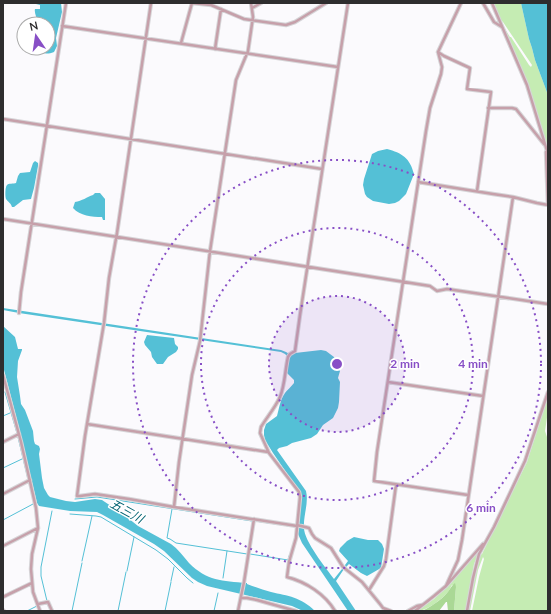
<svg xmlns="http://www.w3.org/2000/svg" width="551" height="614" font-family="Lato,'Noto Sans JP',sans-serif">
<rect width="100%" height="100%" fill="#fbfafd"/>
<path fill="#c5ecb3" d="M493,3H521L529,39L532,48L535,60L548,95V149L528,85L502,24L510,37H511L529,65L531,67L532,65L503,22L500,19Z
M548,396V411L545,431L547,437V431L548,422V611H472L479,577L484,559L483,557L478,570L470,611H468L474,578L480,555L482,554L527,462Z
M476,554L478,555L474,564L466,611H454L456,587L452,585C451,587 449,591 447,593C441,600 426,611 417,611L434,599L450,584Z"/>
<path fill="#aad895" d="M455,583L456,587L454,611H448L447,602H446L439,611H422C430,607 440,601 447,593C450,590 451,586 455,583Z"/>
<path fill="#54c0d6" d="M32,3H61L62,12L56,38L57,46L54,52C44,56 44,51 35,52L33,49V48H48V24H43L42,23L37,21C37,17 34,13 35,9H40V5Z
M521,3H548V95L535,60L532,48L529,39Z
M387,149C402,153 410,158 414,174L406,194L399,201L395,203L389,204L373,201L367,197L365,194L363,185L364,179L372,154L378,151Z
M35,161L38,163V166L34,188L31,199L23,200L14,207H12C11,203 8,202 6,199C5,197 5,187 7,185C8,183 14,184 16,183L18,176L20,173L30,172L33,163Z
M95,193H100L105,199V220H103L102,217C92,217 80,216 73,208L75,202C82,201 87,197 93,195Z
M3,308L281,350L286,352L291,355L295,353L321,350L326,351L334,357L338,364L340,371L338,378L340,382L339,402L338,408L333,418L323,425L317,434L311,438L292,443L287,446L279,448L277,450L306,491C309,503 303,516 304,528C304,541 326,568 334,579L342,569L343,568L344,569L336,581L356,611H348L302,543L298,534V528L301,494L273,453L265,440L264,435V430L266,424L277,416C279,409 280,400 285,393C287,390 291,387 294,383V380L287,373L289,358L285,354L281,352L19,313L3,310Z
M3,326L15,337L18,349H22V350L18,361L17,377L20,396L21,404L25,410L33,431L34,441L35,444L39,446L40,449L39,454L42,478L44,488L48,495L50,497L66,501L75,502L95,499L102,500L123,514L138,526L171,544C178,549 183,556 189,563C207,581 222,581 247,583V584C255,587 263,590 271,592C288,596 301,597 315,611H303L292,606L207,586L198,582L192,578L164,551L154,544L103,515L97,512L70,511L39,506L37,503L20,432L3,366Z
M147,335L174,338L175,344L178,347V349L176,352L168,357L163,364H157L152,357L151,352L145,345L144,342Z
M354,537L368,540H378L382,544L384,549L381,568L367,576L361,573L349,564L346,567L345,565L348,561L339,551L340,548L347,541Z"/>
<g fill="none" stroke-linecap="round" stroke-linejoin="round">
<path stroke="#54c0d6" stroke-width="1" d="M3,382L5,388
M5,392L17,433
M3,416L10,413
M18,437L28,479
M3,468L22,459
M75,499L97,497L252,521
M172,509L167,538L170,539L176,543L247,554
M70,514L96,516L101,517L156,550L168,559L187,578L193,583
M3,520L33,504
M255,521L296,527V530
M250,554L288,560L289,556
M82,561L92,516
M127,571L134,537
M223,578L227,551
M171,581L174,567
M47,601L41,576V567L52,511
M27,611L37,606
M72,611L82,563
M118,611L126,572
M165,611L171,582
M214,611L218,593"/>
<defs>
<path id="minor" d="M151,3L117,233L109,278L104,323L85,436L77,496H80L95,494L129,499L174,507L297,526
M192,3L211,5L244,19L286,25L295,22L326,3
M461,3L438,52L442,67L441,74L430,108L426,131L377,452L374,481L468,495
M483,3L494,22L502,27
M492,3L527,85L548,154
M252,8L261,3
M62,26L338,67
M181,43L192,3
M215,49L221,9
M438,52L444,56L470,68L467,89L491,92L477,191
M488,108H512L516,109L544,144
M3,119L322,169
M546,152L548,205
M418,182L493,194L513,197L537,203L548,205
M3,219L430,286L437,291L447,289L548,304
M19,313L21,292L66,3
M3,375L21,442L36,508L38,528L32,554L31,569L33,592L40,611
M388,382L483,396
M87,424L268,452
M3,442L19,434
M3,494L30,480
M174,507L179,462L192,375L200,341L210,251L236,80L248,51L253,17L251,3
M297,525L309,528L312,534L315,538L331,548L343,567L362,582L380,604L383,608L391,611
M3,546L38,528
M446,586L458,560L462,540L513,197
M369,590L384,566L386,559L396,485
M3,597L32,583
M241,598H247L257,600L296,611
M38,604L48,602L52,611
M3,610L4,611
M238,611L244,582L254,519
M335,611C325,594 306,582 287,577L289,562L296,538L300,497L299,492L269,453L260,433L261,427C267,417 275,408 280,397C285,385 285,370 288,357L290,354L295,351L300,315L348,3
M408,611L417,606L422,605
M415,611L434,596L446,586L483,544
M467,611L473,578L479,554L494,527L525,461L548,392"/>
</defs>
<use href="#minor" stroke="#d6d5d8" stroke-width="4.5"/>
<use href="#minor" stroke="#c6a0aa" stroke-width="2.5"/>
</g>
<circle cx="337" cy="364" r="68" fill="#884fc6" fill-opacity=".12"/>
<g fill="none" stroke="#884fc6" stroke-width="2" stroke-dasharray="2 4">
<circle cx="337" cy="364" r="68"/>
<circle cx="337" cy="364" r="136"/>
<circle cx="337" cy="364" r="204"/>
</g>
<g text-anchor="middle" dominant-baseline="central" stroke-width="3" stroke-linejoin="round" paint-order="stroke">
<g font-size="12" font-style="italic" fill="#006171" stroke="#fff">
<text transform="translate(127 511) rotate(29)">五三川</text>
</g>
</g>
<circle cx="337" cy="364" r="6" fill="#884fc6" stroke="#fff" stroke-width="2"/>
<g font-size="12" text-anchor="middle" font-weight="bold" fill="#884fc6" stroke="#fff" stroke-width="3" stroke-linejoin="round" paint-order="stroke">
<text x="405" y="368">2 min</text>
<text x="473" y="368">4 min</text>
<text x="481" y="512">6 min</text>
</g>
<rect width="551" height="614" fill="none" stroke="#2e2d2e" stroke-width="8"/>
<g transform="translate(36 36) rotate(347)"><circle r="19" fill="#ffffff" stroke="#ababab"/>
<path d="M0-3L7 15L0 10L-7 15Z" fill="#884fc6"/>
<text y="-6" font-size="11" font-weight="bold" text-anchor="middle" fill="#2e2d2e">N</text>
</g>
</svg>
